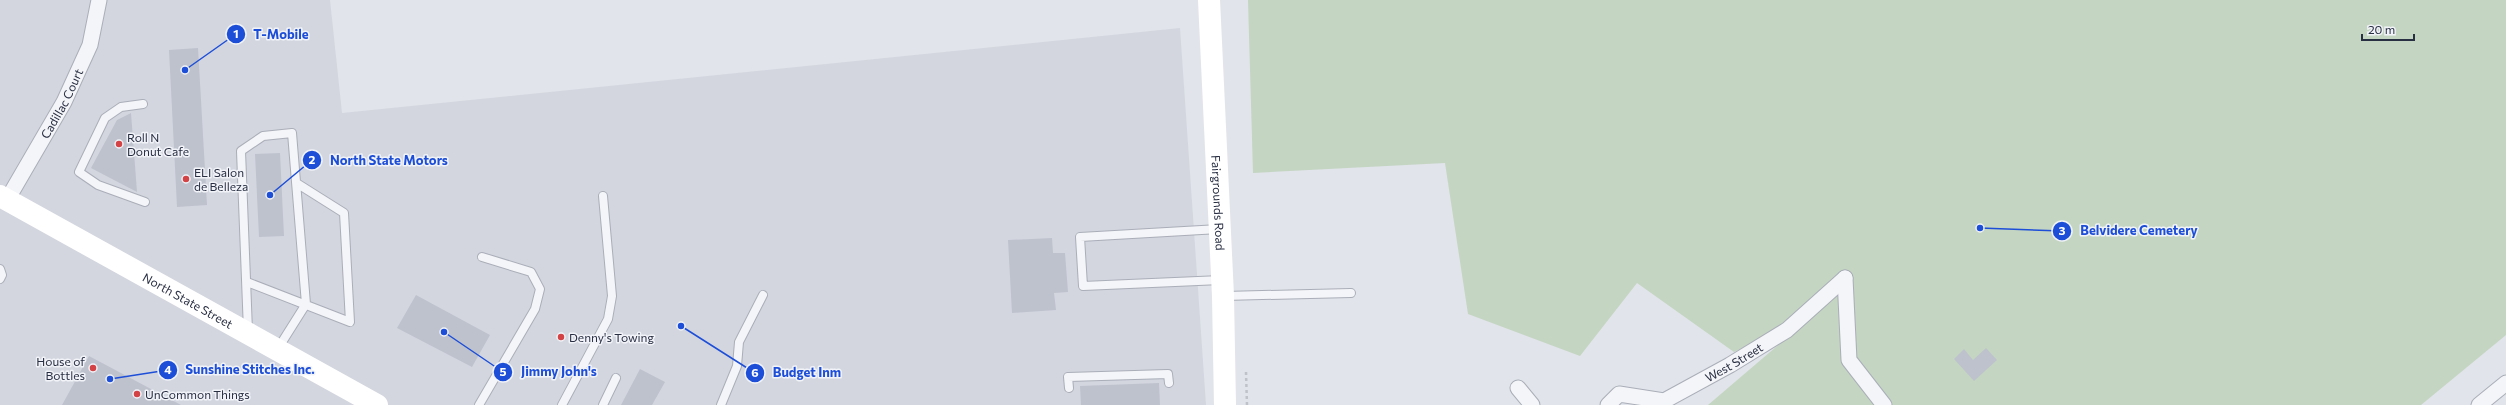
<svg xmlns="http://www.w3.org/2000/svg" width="2506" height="405" font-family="Commissioner,sans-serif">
<rect width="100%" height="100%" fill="#e1e4ea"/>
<path fill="#d3d6df" d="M0,0H330L342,113L1180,28L1206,405H0Z"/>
<path fill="#c4d5c2" d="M1248,0H2506V335L2421,405H1708L1846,287L1761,339L1734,352L1637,283L1580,356L1468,314L1445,163L1253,173Z"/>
<path fill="#bec2cd" d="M198,48L207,205L177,207L169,50Z
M131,113L137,192L91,168L117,120Z
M280,153L284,236L259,237L255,154Z
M1052,238L1053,253H1065L1068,292L1054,293L1056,310L1012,313L1008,240Z
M416,295L490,335L472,367L397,328Z
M1986,348L1997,360L1974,381L1954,359L1964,349L1973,360Z
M89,356L181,405H62Z
M640,369L665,382L652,405H621Z
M1159,383L1160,405H1081L1080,386Z"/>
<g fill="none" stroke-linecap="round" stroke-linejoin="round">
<defs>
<path id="lane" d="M143,104L121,107L105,118L79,172L98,185L145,202
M1219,229L1080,237L1083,286L1221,280
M0,269L2,275L0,279
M247,282L350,322L344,213L298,184
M1224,296L1351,293
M248,331L241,151L263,136L292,133L306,304L277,350
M1069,388L1068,377L1168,374L1169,383
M479,405L535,309L540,289L531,272L482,257
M562,405L608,319L612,296L603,196
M603,405L616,378
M721,405L737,366L739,342L763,295"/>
<g id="street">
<path id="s1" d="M7,200L64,102L90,45L99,0"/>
<path d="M1845,278L1849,360L1884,405"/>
<path d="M1518,388L1532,405"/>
<path id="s2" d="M1608,405L1619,394L1664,401L1730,365L1787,330L1845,278"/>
<path d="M2479,405L2506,383"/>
</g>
</defs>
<use href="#lane" stroke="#aaaeb8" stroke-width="10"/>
<use href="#street" stroke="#aaaeb8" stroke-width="17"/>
<path stroke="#bfc2c9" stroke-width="2.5" stroke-dasharray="3 3" stroke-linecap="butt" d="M1246,372L1247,405"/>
<use href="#lane" stroke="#f4f5f8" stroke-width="8"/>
<use href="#street" stroke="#f4f5f8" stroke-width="15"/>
<g stroke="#fff" stroke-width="22">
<path id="s3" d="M1209,0L1223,296L1225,405"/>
<path id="s4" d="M0,196L377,405"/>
</g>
</g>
<g fill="#d34345" stroke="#f1f3f8" stroke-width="1.5">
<circle cx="119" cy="144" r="4"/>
<circle cx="186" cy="179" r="4"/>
<circle cx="561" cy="337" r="4"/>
<circle cx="93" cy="368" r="4"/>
<circle cx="137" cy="394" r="4"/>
</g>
<g text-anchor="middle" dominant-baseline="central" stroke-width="3" stroke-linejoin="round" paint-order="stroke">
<g font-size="12" fill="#292f43" stroke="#f1f3f8">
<text stroke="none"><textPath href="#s1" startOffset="111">Cadillac Court</textPath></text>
<text stroke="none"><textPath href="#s3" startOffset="203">Fairgrounds Road</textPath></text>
<text stroke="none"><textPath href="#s4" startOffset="215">North State Street</textPath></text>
<text stroke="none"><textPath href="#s2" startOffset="141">West Street</textPath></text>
</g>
<g font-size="12" fill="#292f43" stroke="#f1f3f8" text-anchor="start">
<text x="127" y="137">Roll N<tspan x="127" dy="14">Donut Cafe</tspan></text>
<text x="194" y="172">ELI Salon<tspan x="194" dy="14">de Belleza</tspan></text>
<text x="569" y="337">Denny's Towing</text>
<text x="85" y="361" text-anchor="end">House of<tspan x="85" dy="14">Bottles</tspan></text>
<text x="145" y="394">UnCommon Things</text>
</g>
</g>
<path fill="none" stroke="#1d4ed8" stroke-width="1.5" d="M185 70L236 34M270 195L312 160M1980 228L2062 231M110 379L168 370M444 332L503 372M681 326L755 373"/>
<g fill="#1d4ed8" stroke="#f1f3f8" stroke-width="1.5">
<circle cx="185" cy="70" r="4"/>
<circle cx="270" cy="195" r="4"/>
<circle cx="1980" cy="228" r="4"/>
<circle cx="110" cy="379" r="4"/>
<circle cx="444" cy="332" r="4"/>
<circle cx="681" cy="326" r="4"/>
<circle cx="236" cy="34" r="10"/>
<circle cx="312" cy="160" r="10"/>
<circle cx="2062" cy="231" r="10"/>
<circle cx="168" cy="370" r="10"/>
<circle cx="503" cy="372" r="10"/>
<circle cx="755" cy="373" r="10"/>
</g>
<g font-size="12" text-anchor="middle" font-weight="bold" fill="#fff">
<text x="236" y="38">1</text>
<text x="312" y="164">2</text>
<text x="2062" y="235">3</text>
<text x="168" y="374">4</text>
<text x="503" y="376">5</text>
<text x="755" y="377">6</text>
</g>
<g font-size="13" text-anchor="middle" font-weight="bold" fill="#1d4ed8" stroke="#f1f3f8" stroke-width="3" stroke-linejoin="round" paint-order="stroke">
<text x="281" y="39">T-Mobile</text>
<text x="389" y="165">North State Motors</text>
<text x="2139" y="235">Belvidere Cemetery</text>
<text x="250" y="374">Sunshine Stitches Inc.</text>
<text x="559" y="376">Jimmy John's</text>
<text x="807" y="377">Budget Inm</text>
</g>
<path d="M2362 34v6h52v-6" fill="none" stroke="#292f43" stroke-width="2"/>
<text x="2368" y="34" font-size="12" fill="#292f43" stroke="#f1f3f8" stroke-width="3" paint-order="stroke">20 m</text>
</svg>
